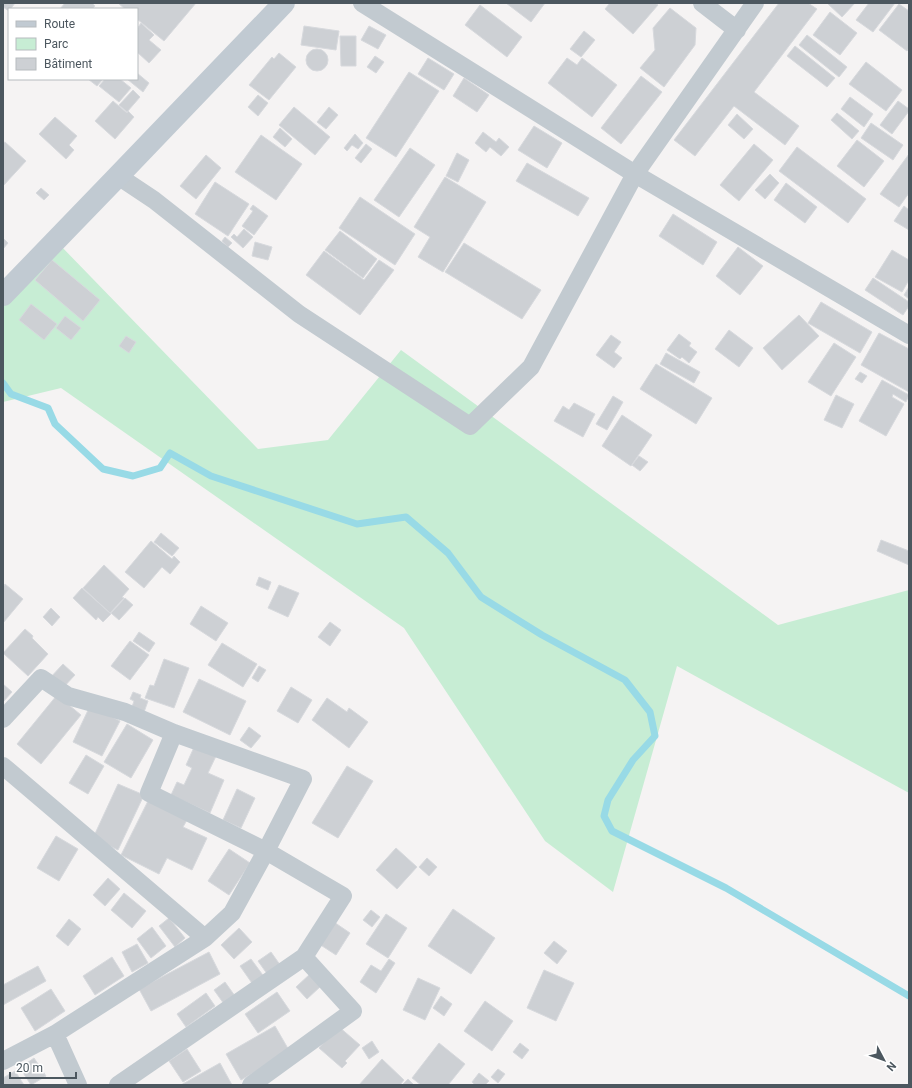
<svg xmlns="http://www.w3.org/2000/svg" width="912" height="1088" font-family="Roboto,sans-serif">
<rect width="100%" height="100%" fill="#f5f3f3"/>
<path fill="#c7edd4" d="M58,243L258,449L328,440L401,350L778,625L909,590V793L677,666L613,892L545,841L404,628L61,388L3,402V303Z"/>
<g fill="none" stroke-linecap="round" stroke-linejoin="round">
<path stroke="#98dae6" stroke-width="7" d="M3,383L11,394L48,408L55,424L103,469L133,476L160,468L170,453L211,476L357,524L406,517L448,553L481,597L542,635L625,680L650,712L655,736L633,760L608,800L604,816L612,831L726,888L909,996"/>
</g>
<path fill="#cdd0d4" stroke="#d7d9dd" d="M3,3H15L9,11L3,7Z
M65,3H92L95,6L92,9H60Z
M118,3H196L164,41L137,19V9H125Z
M506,3H545L531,22Z
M610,3H655L658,5L633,34L605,9Z
M779,3H808L817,9L754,92L799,126L785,145L734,106L695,156L674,140Z
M827,3H855L842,17Z
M869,3H895L873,32L856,20Z
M899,4L909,11V48L907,51L879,30Z
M480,5L522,37L507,57L465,25Z
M670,8L696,28L695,45L664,87L640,68L655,50L653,28Z
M830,12L857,33L840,55L813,35Z
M141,23L154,35L149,40L161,50L149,63L137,52V29Z
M304,26L339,31L336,50L301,45Z
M369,26L386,35L378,49L361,40Z
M584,31L595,40L581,57L570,49Z
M807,35L847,67L839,77L799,45Z
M340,36H356V66H341Z
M795,46L835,78L827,87L787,56Z
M306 60a11 11 0 1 1 22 0a11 11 0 1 1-22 0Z
M279,53L296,67L269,100L249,85L272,57L274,59Z
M375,56L384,62L376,73L367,67Z
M428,58L454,74L444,90L418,74Z
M567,58L577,65L582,58L617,85L592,117L548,83Z
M866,62L902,90L886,111L849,84Z
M409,72L439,91L396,157L366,138Z
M137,73L149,83L143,92L127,79H137Z
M641,76L662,92L621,144L601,128Z
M464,78L489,95L477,112L453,96Z
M88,79H103L97,86Z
M105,79H120L131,88L119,102L99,86Z
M133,90L140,97L127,112L119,105Z
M258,95L268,103L258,116L248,107Z
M850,97L873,114L864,127L841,109Z
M113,101L127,113L128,111L134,117L115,139L95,121Z
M898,101L909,109V111L892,134L880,125Z
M294,107L330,137L315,155L279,125Z
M329,107L338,115L326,129L317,122Z
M837,113L859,131L852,139L831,120Z
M737,114L753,129L744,139L728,125Z
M55,117L77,136L69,145L74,150L66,159L39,134Z
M871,123L903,145L893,160L861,138Z
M534,126L562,143L547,168L518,150Z
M280,128L292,139L285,147L273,137Z
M483,132L496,142L499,138L509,147L501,156L490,147L486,152L475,143Z
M355,134L363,143L358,149L352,145L347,151L344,148Z
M261,135L302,164L276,200L235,172Z
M857,140L884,161L864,187L837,166Z
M5,142L26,161L3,186V143Z
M366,144L372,149L361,163L355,158Z
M754,144L773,160L739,201L720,185Z
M797,147L866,199L848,223L779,171Z
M410,148L435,165L399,217L374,200Z
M457,153L469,160L458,182L446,176Z
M909,154V193L899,207L880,194Z
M206,155L221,168L196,199L180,186Z
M527,163L589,198L578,216L516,181Z
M770,174L779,183L765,199L755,190Z
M445,177L486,202L443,272L418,257L430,237L414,227Z
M215,182L249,204L228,236L195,214Z
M786,183L817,207L805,223L774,200Z
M41,188L49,195L44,200L36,193Z
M360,197L415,234L395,265L339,228Z
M253,205L268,216L254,235L242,226L253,211L250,209Z
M904,206L909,210V230L894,221Z
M673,214L717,242L703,265L659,236Z
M244,229L253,237L243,248L231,237L234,234L237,237Z
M340,231L377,259L363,278L325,250Z
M225,237L232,243L228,247L222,241Z
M3,238L8,243L3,249Z
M255,242L272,247L268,260L252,256Z
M464,243L541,290L522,319L445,272Z
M738,247L763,266L740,295L716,276Z
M892,250L909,260V280L902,292L875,277Z
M324,251L364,280L379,260L394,270L360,315L306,275Z
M52,260L100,300L83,321L35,280Z
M873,278L909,302V306L903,315L865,290Z
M909,287V299L904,295Z
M821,302L872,332L860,353L808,323Z
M31,304L57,324L44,340L19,320Z
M799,315L819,336L782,370L763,348Z
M65,316L81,328L71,340L56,328Z
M729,330L753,348L739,367L715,349Z
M879,333L909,349V392L861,365Z
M679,334L691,343L689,346L697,352L689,363L682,357L680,359L667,350Z
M611,335L621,342L614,352L622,358L614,368L596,355Z
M126,336L136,342L129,353L119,346Z
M834,343L856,357L831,396L808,382Z
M666,353L700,372L694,383L660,364Z
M656,364L712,398L696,424L640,389Z
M860,372L867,376L862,383L855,379Z
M882,380L909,395L906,402L893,394L892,397L904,404L886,436L859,421Z
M836,395L854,404L842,428L824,420Z
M613,396L623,402L607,430L596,424Z
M574,403L595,414L583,437L554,421L563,406L569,410Z
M622,415L652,435L631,466L602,446Z
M639,456L648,462L640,471L632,465Z
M161,533L179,548L172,556L154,542Z
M881,540L909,551V565L877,551Z
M151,541L172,559L174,556L180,562L170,574L162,567L144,588L125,572Z
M104,565L129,589L122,597L124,598L110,613L83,588Z
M259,577L271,582L268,590L256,585Z
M5,584L23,599L3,623V587Z
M279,585L299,593L288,617L268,608Z
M82,588L111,614L103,622L98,617L96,620L73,598Z
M125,598L133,605L119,620L111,613Z
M201,606L228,623L216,641L190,624Z
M51,608L60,617L52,626L43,617Z
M330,622L341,630L330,646L318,637Z
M25,629L33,636L32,638L48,654L28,676L3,653Z
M139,632L155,643L149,652L133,641Z
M130,641L149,655L130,680L111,666Z
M222,643L257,664L243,687L208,665Z
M164,659L189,668L174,708L145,698L150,685L154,686Z
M63,664L75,675L61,690L49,679Z
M259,666L266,670L258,682L252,678Z
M199,679L246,701L230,735L183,712Z
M3,684L12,692L3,702Z
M291,687L312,700L298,723L277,711Z
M133,692L141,695L140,698L148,701L143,715L131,710L134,701L130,699Z
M57,695L81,715L41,764L17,744Z
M327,698L347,712L349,708L368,722L349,748L312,720Z
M90,706L120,721L102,756L73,742Z
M127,724L153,740L131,778L104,762Z
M249,727L261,736L251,748L240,740Z
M195,745L217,754L208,773L224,780L210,813L171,795L177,782L184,785L192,768L186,765Z
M86,755L104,766L88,794L69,783Z
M347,766L373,781L338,838L312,823Z
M118,784L144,795L118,850L93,838Z
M237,789L255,798L241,828L223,820Z
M148,801L187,820L183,827L207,838L192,870L167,858L159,874L121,855Z
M56,836L78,849L59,881L37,868Z
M396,848L417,867L397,889L376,870Z
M229,849L250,863L229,895L208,881Z
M427,858L437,867L429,876L419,867Z
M108,878L120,889L105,906L93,895Z
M124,893L146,911L132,928L111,910Z
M453,909L495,938L471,974L428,946Z
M371,910L380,917L372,927L363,920Z
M386,914L407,928L388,958L366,944Z
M169,918L185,938L175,947L159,926Z
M69,919L81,929L68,946L56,936Z
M331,920L350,933L336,955L316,942Z
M152,927L166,946L151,958L137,939Z
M239,928L252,942L234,959L221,945Z
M554,941L567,951L557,964L544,953Z
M137,944L148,963L132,972L122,952Z
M209,952L220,974L151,1011L139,989Z
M271,952L283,969L270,978L258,961Z
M112,957L124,976L95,995L83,976Z
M251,959L265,978L254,986L240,966Z
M389,959L395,963L376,993L360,982L371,965L381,971Z
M38,966L46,981L3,1005V985Z
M544,970L574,983L556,1021L527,1008Z
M310,974L321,986L307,999L296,987Z
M418,978L440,988L425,1020L403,1010Z
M225,982L235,996L224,1004L214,990Z
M51,989L65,1011L35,1031L21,1008Z
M277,992L290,1011L258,1033L245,1014Z
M206,993L215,1006L186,1027L177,1014Z
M441,996L452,1004L444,1016L433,1008Z
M485,1001L513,1021L492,1051L464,1031Z
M275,1026L290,1052L241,1080L226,1054Z
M338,1026L360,1045L345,1061L347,1063L342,1068L319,1048Z
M372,1041L379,1052L369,1059L362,1048Z
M439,1043L465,1064L448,1085H421L412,1078Z
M520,1043L529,1050L522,1059L513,1052Z
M187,1049L201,1071L183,1082L169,1061Z
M34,1058L46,1076L31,1085L20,1068Z
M382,1059L404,1080L400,1085H359Z
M220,1063L232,1085H181Z
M498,1069L505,1074L498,1083L491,1077Z
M15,1071L24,1085H3V1078Z
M479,1073L489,1081L485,1085H475L472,1082Z
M408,1079L414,1085H402Z"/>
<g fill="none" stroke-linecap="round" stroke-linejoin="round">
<path stroke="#c2cad0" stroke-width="18" d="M362,3L635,174L909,335
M702,3L737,30
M118,176L154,200L299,314L470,426L531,367L635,174L755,3
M3,719L41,678L68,696L125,712L174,733L303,779L266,851L232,913L205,938L55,1034L3,1061
M3,766L205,938
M55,1034L78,1085
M118,1085L304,957L343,896L266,851L149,793L174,733
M251,1085L353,1011L304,957"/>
<path stroke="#c1cad2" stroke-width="22" d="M3,295L118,176L284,3"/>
</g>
<rect width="912" height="1088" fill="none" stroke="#4c575f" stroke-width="8"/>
<rect x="8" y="8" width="130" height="72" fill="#ffffff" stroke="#b7bcbf"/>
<rect x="16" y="21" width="20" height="6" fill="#c1cad2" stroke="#b7bcbf"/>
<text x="44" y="28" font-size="12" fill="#4c575f">Route</text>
<rect x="16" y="38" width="20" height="12" fill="#c7edd4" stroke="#b7bcbf"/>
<text x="44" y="48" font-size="12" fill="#4c575f">Parc</text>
<rect x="16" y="58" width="20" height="12" fill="#cdd0d4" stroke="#b7bcbf"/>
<text x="44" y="68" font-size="12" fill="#4c575f">Bâtiment</text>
<g transform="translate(884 1060) rotate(131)" stroke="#ffffff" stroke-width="3" paint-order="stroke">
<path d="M0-3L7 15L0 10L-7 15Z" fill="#4c575f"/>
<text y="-6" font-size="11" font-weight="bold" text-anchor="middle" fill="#4c575f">N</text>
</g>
<path d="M10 1072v6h66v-6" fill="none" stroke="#4c575f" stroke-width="2"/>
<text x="16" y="1072" font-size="12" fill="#4c575f" stroke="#ffffff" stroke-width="3" paint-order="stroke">20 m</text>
</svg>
